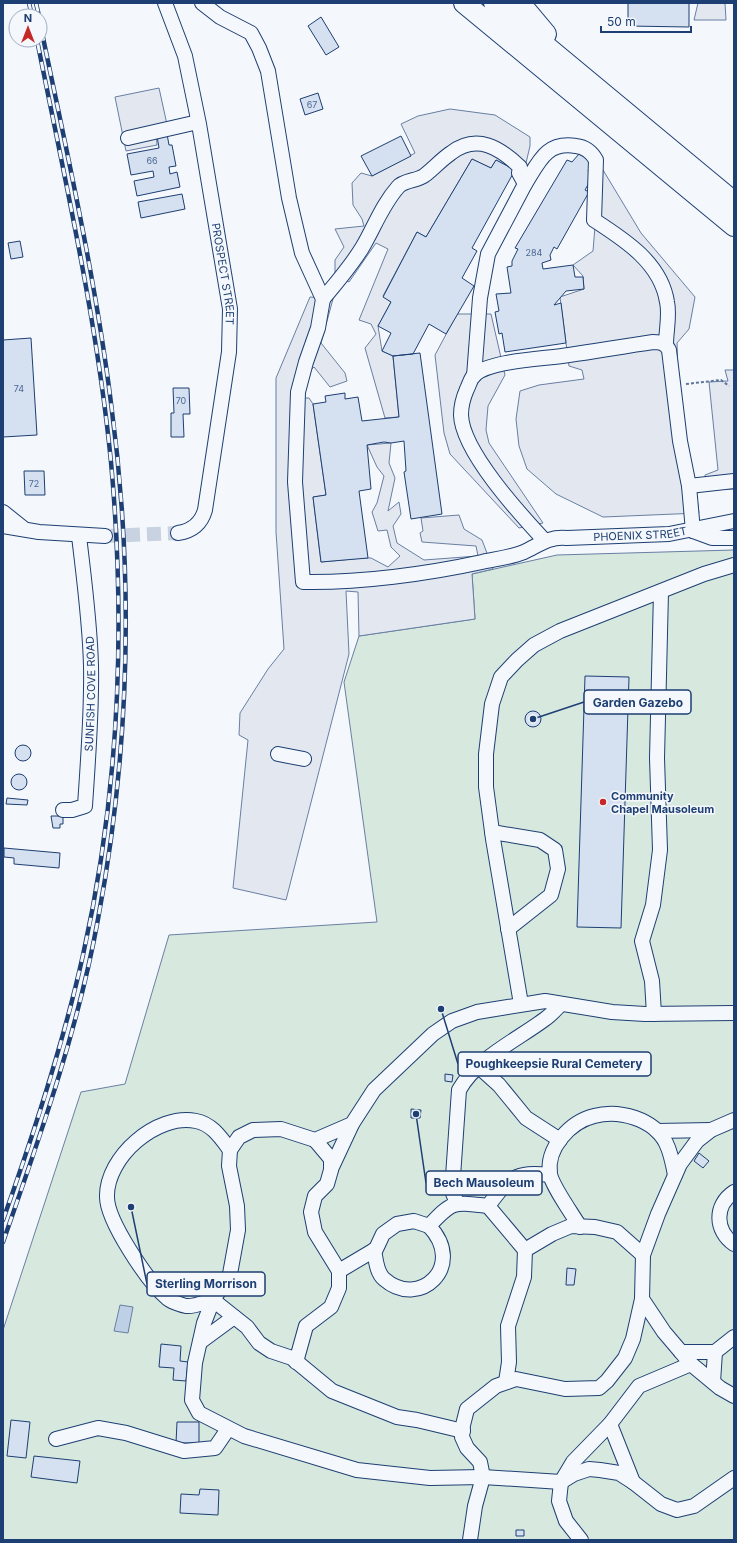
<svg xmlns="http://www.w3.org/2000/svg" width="737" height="1543" font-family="Inter,sans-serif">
<rect width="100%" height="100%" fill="#f4f7fb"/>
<path fill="#d7e8df" stroke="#687fa3" d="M734,550V1540H3V1330L81,1092L125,1084L169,935L377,922L344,682L359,636L475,619L472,574L557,555Z"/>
<path fill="#e3e8f0" stroke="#687fa3" d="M698,3H725L726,20H694Z
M159,88L168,129L156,132L157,145L126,151L115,97Z
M450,109L495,115L530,137V146L526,163L515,170L496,160L491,168L472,159L426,237L417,232L383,296L391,302L378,326L382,351L393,356L399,417L385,418L365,348L376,334L371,324L359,320L388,249L376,243L349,282L335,274V260L344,247L335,229L364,226L362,219L353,205L352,183L361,173L372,176L415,153L401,124L418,116Z
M600,165L641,233L695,297L689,329L677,343L679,405L694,477L699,513L603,517L556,494L527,469L519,446L516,419L520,391L539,385L584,379L582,370L569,366L560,297L584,289L583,276L573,265L593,251Z
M310,297L333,299L321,343L345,373L347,381L330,387L314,367L301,380L303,398H309L313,404L326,495L313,497L321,562L363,558H371L388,567L400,556L391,547L387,530L378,531L372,512L377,503L384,476L377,467L367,445L391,443L389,463L395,478L388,511L399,502L401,514L393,526L397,543L424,560L478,556L476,546L422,542L420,533L423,531L421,518L459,515L464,529L482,540L493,569L472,574L475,619L359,636L358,592L346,591L349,654L286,900L233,888L248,740L239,735L240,713L268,669L284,649L276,532V378Z
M457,314H491L505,375L488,406L486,430L489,443L543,523L519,528L450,454L444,433L435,355Z
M725,370H734V489L706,490L705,475L718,470L709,382L728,381Z"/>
<path fill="#bed0e5" stroke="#687fa3" d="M120,1305L133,1307L128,1333L114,1331Z"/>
<path fill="#d5e0f0" stroke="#1d3f73" d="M628,3H689V27L628,26Z
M321,17L339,47L326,55L308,26Z
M318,93L323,109L305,115L300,99Z
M167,134L169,145H172L176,166L169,167L170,174L177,172L180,187L137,196L134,181L154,177L153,171L131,175L127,154L159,148L157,136Z
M401,136L411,156L372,176L361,156Z
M579,154L593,162L588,171L594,174L585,190L589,192L557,249L554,247L550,255L551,260L542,263L543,269L573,265L575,277H583L584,289L566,291L554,305L561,303L566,343L505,352L502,333L499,334L495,312L499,311L496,294L511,293L507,267L512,266V261L518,249L515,248L567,160L572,162Z
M472,159L491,168L496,160L515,170L472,248L477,251L462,278L474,286L446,334L429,324L413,354L393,356L382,351L391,333L378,326L391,302L383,297L417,232L426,237Z
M182,194L185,209L141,218L138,202Z
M20,241L23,257L11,259L8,243Z
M31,338L37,435L3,437V340Z
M420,353L442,514L411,519L404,472L406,471L404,441L391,443L384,442L367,445L371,489L359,491L368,558L321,562L313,497L326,495L313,404L326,402L325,396L345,393V399L358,397L362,421L399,417L393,356Z
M173,388H189L190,414H183L184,437H171V413H174Z
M24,471H44L45,495H25Z
M585,676L629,677L621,928L577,927Z
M525 719a8 8 0 1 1 16 0a8 8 0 1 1-16 0Z
M15 753a8 8 0 1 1 16 0a8 8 0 1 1-16 0Z
M11 782a8 8 0 1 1 16 0a8 8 0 1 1-16 0Z
M7,798L28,800L27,805L6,804Z
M51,816H63V824H60V828H53Z
M4,848L60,853L59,868L14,864V858L4,857Z
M445,1074L453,1075L452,1082L445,1081Z
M411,1109L421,1110L420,1118H411Z
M699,1153L709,1161L703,1168L694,1161Z
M567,1268L576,1269L574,1285H566Z
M161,1344L181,1346L180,1361L188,1362L186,1381L173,1380L174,1368L159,1367Z
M11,1420L30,1422L26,1458L7,1456Z
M177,1422H199V1443H176Z
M34,1456L80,1461L77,1483L31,1477Z
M200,1489L219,1490L218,1515L180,1513L181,1494L199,1495Z
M516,1530H524V1536H516Z"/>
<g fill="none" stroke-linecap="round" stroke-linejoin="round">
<path stroke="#c9d2e0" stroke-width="14" stroke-dasharray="14 7" stroke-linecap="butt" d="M105,536L178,533"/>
<defs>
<g id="minor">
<path id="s1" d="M165,3L185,56L199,124L230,309L229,352L205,510C201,524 192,531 178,533"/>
<path id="s2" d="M202,3L220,17L251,33L259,48L268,71L289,198L302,253L323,299L318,328L306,362L298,392L295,482L303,582C360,583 427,574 482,562C496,559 512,557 524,552C539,545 549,536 567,538L669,534L734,521"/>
<path d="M128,138L198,122"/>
<path d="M525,184C539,162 546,141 576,146C585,147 591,151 596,160L594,220C625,240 661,263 667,302C670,315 666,331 666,345"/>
<path d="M323,299C337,282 351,266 362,248C374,228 382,205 398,187C404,180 418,181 425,175C434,168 442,159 451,153C477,133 500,148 520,167L519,173L525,184L488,254L480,298L474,376"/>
<path d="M689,486L734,481"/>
<path d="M3,512L23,528"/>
<path d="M3,526L39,532L105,536"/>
<path d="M693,531L712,538H734"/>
<path d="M544,540C520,514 462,451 461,415C461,405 463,398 467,389C469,385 471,378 474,375C491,360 546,359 569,355C597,351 625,346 653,342C661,342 665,343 669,350L680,441L689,486L693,531"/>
<path d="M278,754L304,759"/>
<path id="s3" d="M63,810H72L85,806C88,759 92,712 91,666C90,622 84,579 79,536"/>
<path d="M492,832L540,840L555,850L558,869L551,895L508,929"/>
<path d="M521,1004L493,839L486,787V754L492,704L501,677L517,660L534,645L560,631L704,574L734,565"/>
<path d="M654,1014L652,981L642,941L653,905L660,850L657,758L661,592"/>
<path d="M479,1067L499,1085L526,1118L560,1140"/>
<path d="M657,1131L711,1130"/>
<path d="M230,1150C221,1138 212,1124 196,1121C157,1113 106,1157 107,1197C107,1221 148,1282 167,1298C170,1301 181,1305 186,1306C194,1307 205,1302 213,1300L247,1327L259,1343L271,1351L292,1358L332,1391L397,1417L417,1420L463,1431"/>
<path d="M331,1169L352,1124"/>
<path d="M734,1192C714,1205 715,1231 734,1244"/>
<path d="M457,1203L452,1191L459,1090C477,1058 517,1040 545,1019C551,1015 556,1009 561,1004"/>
<path d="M488,1206C509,1178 515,1171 550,1175"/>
<path d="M580,1227C573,1215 552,1186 550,1174C546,1148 570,1122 594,1116C619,1109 654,1119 666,1143C671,1153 673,1164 675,1175"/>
<path d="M374,1250C376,1259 376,1272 384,1279C419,1310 467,1266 429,1226"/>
<path d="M525,1250L552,1234L571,1226L595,1227L617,1232L643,1255"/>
<path d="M339,1271L376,1249L383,1234L397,1224L414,1221L429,1226C453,1200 454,1202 488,1206L525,1250L524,1277L508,1326L509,1362L506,1382"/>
<path d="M642,1299L664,1332L681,1352"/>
<path d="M200,1342L234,1317"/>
<path d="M296,1362L306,1326L331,1307L339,1288V1271L315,1232L311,1212L315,1196L327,1184L331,1170V1159L315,1140"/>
<path d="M691,1364L720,1388L734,1396"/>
<path d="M713,1382L715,1352"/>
<path d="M610,1424L633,1482L661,1504L677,1510L694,1506L734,1478"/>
<path d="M56,1439L98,1428L126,1433L184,1451L215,1448L228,1429"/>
<path d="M633,1482L619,1473L600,1470L589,1469L574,1474L561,1482L483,1477L430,1478L357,1470L244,1436L199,1413L192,1400L195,1363L204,1323L213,1300L230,1274L238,1230L237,1206L229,1166L230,1150L239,1137L253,1130L281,1129L315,1140L352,1124L374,1090L433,1034L452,1021L477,1012L545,1001L612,1012L645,1014L734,1013"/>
<path d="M470,1540L475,1506L483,1477L480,1462L467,1448L462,1437L463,1425L467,1409L496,1386L516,1379L565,1389L599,1388L607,1381L625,1358L633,1339L642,1299L643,1255L658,1214L680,1164L697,1141L711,1130L734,1120"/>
<path d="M581,1540L566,1521L559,1501L561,1482L573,1462L610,1424L639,1386L691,1364L681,1352H715L734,1337"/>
</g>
<path id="highway" d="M464,3L734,226
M494,3L734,202
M520,3L546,34"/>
</defs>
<use href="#minor" stroke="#1d3f73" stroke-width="16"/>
<use href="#highway" stroke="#1d3f73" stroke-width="22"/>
<path stroke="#5e769c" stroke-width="2" stroke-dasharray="3 2" stroke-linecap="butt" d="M686,384L721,380L729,386"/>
<use href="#minor" stroke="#f4f7fb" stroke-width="14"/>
<use href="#highway" stroke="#f4f7fb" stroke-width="20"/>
<defs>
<path id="rail" d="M29,3L32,16
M36,3L39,16
M3,1220C34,1133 63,1045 83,955C119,794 126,626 111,462C97,320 65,180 37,40
M3,1242C40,1136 78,1030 98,919C130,749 134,574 111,403C95,275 66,149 40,23"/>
</defs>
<use href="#rail" stroke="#1d3f73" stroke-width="4.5"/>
<use href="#rail" stroke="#f4f7fb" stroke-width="3" stroke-dasharray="9" stroke-linecap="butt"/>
</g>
<circle fill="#c62828" stroke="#f4f7fb" stroke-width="1.5" cx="603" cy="802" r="4"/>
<g text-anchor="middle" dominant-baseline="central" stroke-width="3" stroke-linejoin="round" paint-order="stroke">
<g font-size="9" fill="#4b6792">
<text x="312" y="104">67</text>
<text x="152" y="160">66</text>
<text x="534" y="252">284</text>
<text x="19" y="388">74</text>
<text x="181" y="400">70</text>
<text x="34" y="483">72</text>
</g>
<g font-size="11" fill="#1d3f73" stroke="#f4f7fb">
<text stroke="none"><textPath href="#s1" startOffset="278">PROSPECT STREET</textPath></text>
<text stroke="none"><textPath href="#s2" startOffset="965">PHOENIX STREET</textPath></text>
<text stroke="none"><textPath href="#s3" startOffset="135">SUNFISH COVE ROAD</textPath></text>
</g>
<g font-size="11" font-weight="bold" fill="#1d3f73" stroke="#f4f7fb" text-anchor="start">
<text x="611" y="796">Community<tspan x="611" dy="13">Chapel Mausoleum</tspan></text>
</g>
</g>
<path fill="none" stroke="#1d3f73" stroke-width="1.5" d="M533 719L584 702M441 1009L458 1064M416 1114L426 1183M131 1207L147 1284"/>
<g fill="#1d3f73" stroke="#f4f7fb" stroke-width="1.5">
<circle cx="533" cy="719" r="4"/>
<circle cx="441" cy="1009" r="4"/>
<circle cx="416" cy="1114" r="4"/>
<circle cx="131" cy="1207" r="4"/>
</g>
<g fill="#f4f7fb" stroke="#1d3f73" stroke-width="1.5">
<rect x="584" y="690" width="107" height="24" rx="4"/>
<rect x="458" y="1052" width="193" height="24" rx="4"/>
<rect x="426" y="1171" width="116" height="24" rx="4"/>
<rect x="147" y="1272" width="118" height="24" rx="4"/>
</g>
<g font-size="12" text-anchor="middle" font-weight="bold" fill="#1d3f73">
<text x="638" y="707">Garden Gazebo</text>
<text x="554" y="1068">Poughkeepsie Rural Cemetery</text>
<text x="484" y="1187">Bech Mausoleum</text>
<text x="206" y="1288">Sterling Morrison</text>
</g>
<rect width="737" height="1543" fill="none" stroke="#1d3f73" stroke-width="8"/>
<g transform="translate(28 28)"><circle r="19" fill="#f4f7fb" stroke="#9eadc5"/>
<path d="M0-3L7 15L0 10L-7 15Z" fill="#c62828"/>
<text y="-6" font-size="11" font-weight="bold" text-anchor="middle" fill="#1d3f73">N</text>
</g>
<path d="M601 26v6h90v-6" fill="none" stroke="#1d3f73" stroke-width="2"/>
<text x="607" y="26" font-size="12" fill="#1d3f73" stroke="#f4f7fb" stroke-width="3" paint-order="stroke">50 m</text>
</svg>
